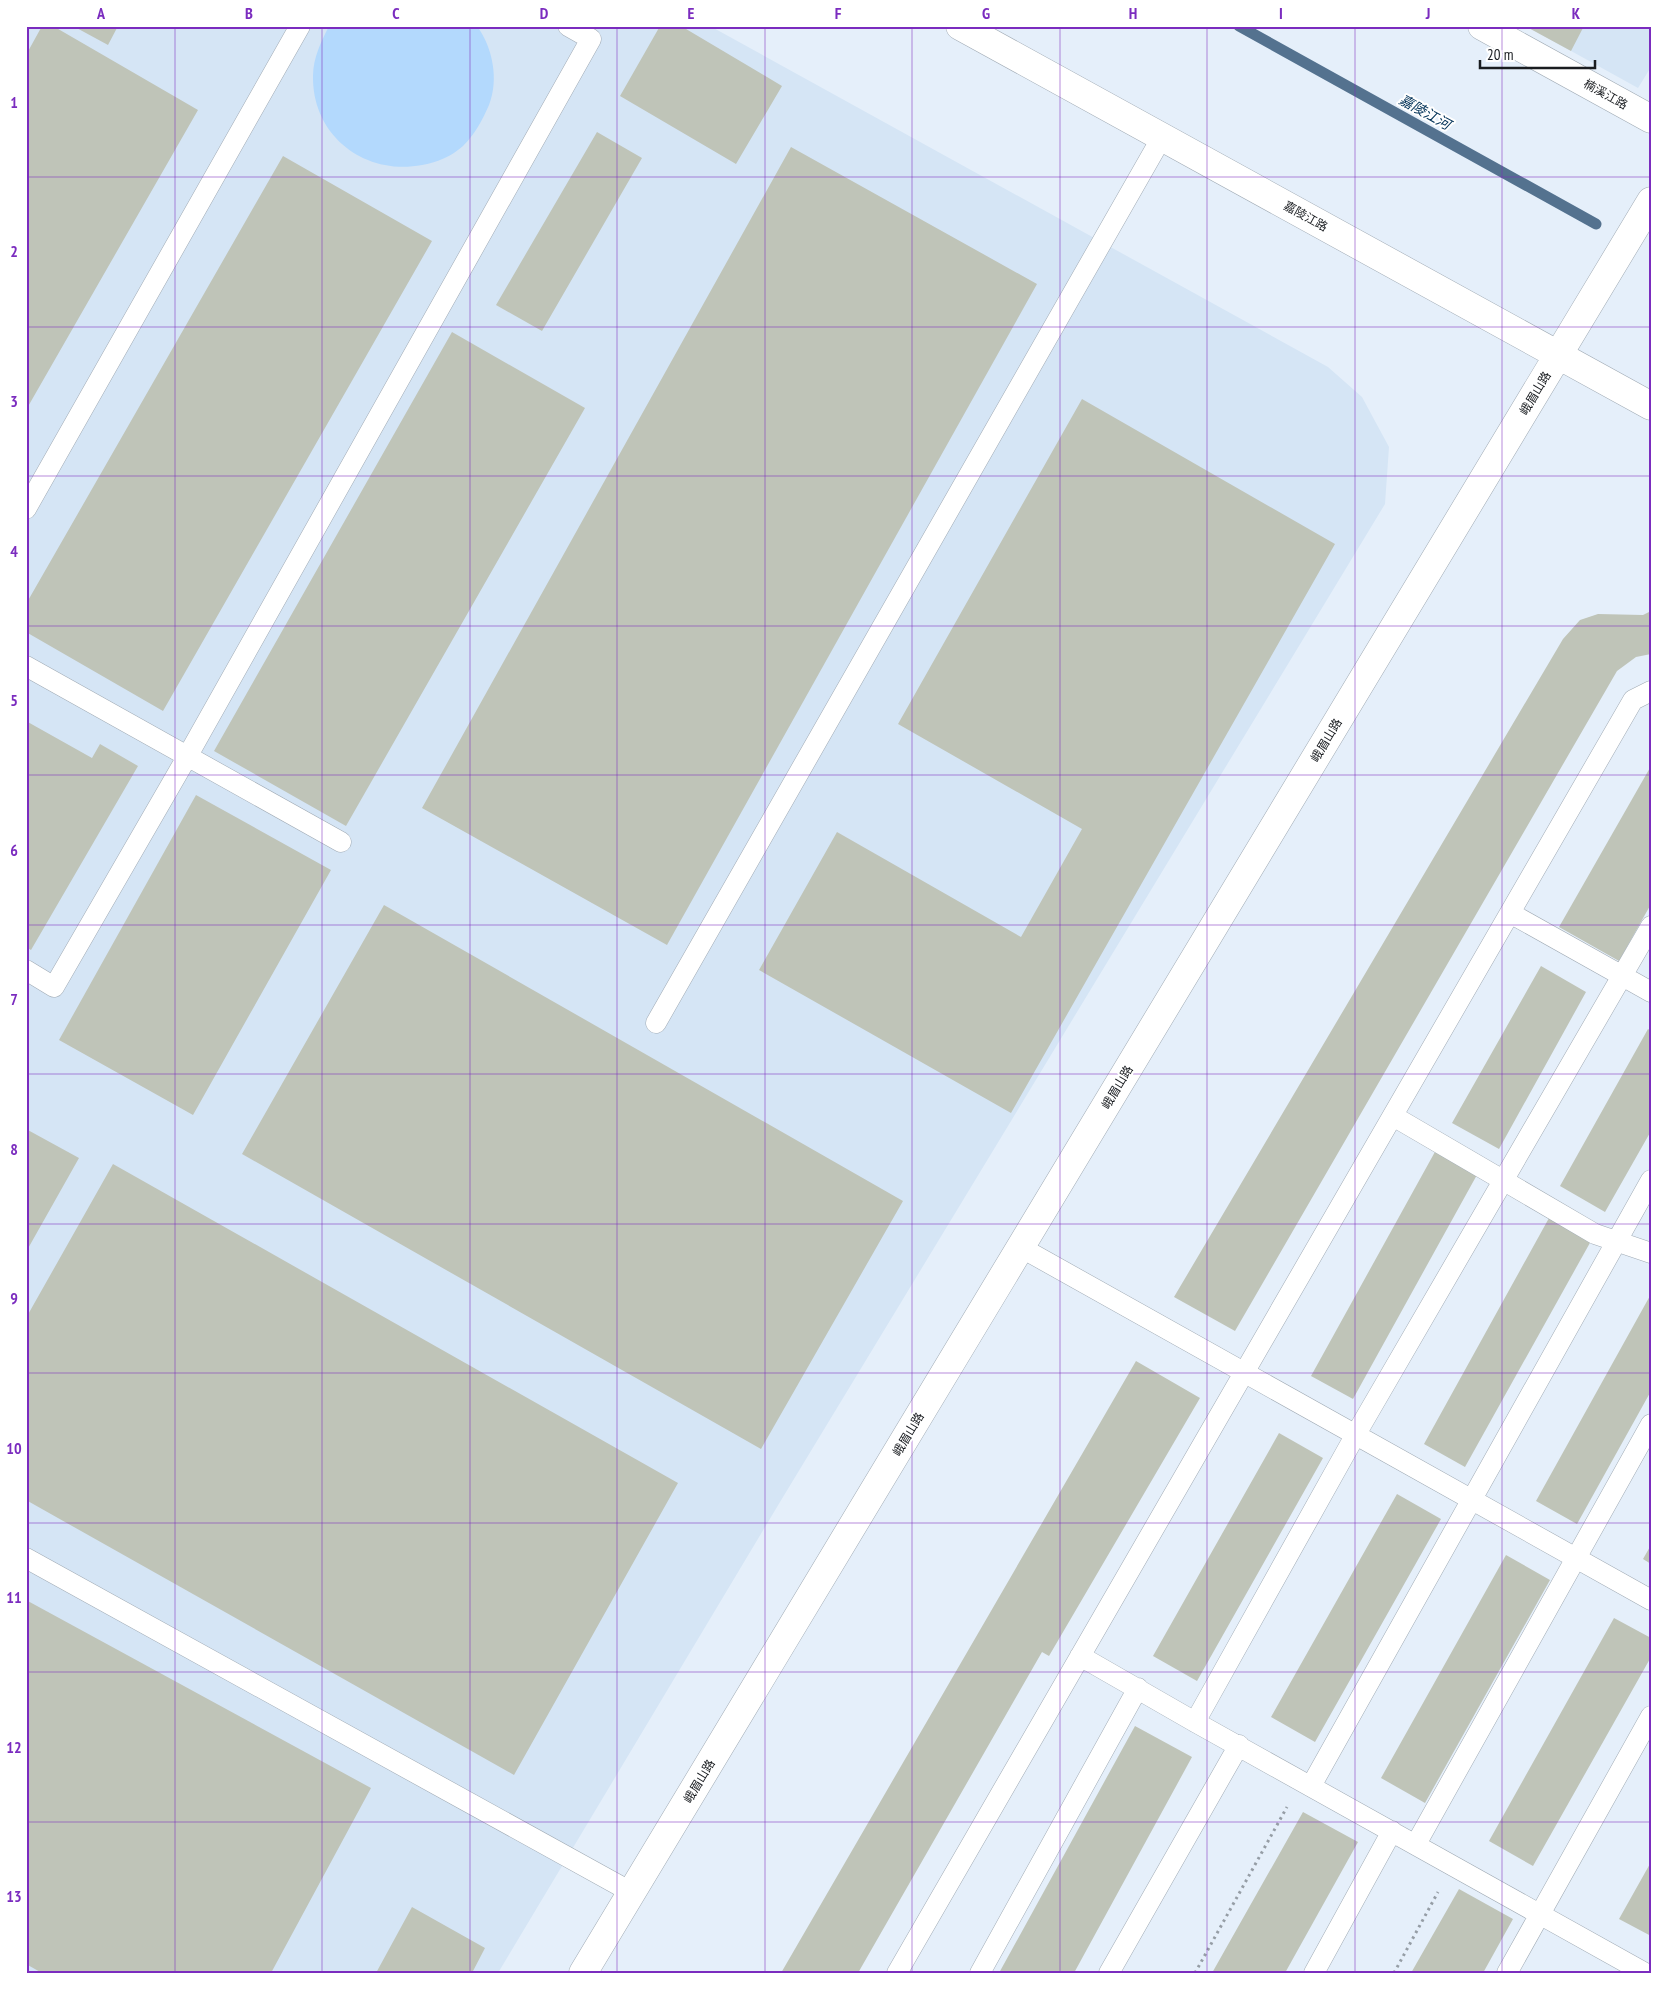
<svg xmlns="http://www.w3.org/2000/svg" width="1677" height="1999" font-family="'PT Sans Narrow','Noto Sans SC',sans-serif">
<rect width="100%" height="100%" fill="#e5effa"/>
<path fill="#d5e5f5" d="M26,26H710L1328,367L1362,397L1389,447L1385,504L780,1502L498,1973H26Z
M1526,26H1651V67L1638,88Z"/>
<path fill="#b3d9fd" d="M329,26H477C493,48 499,80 489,105C482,121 475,134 463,146C452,156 436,163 422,165C365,176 312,136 313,76C313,58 321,42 329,26Z"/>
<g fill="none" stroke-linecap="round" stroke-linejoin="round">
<path stroke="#54728f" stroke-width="11" d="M1239,26L1596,224"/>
</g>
<path fill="#bfc4b8" d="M42,26H53L198,110L26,410V55Z
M73,26H118L108,45Z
M660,26H681L782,86L736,164L620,96Z
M1525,26H1584L1571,51Z
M597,132L642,158L542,331L496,305Z
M791,147L1037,284L667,945L422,808Z
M283,156L432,241L163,711L26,632V604Z
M452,332L585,408L346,826L214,751Z
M1082,399L1335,544L1011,1113L759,970L837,832L1021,937L1082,829L898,724Z
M1651,611V654L1636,657L1617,671L1235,1331L1174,1297L1563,639L1580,620L1598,614L1643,615Z
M26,721L92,758L100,744L138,766L31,950L26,947Z
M1651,766V904L1619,961L1559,927Z
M196,795L331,870L193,1115L59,1040Z
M384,905L903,1201L761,1449L242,1154Z
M1541,966L1586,992L1499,1149L1452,1123Z
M1648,1029L1651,1031V1131L1605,1212L1560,1186Z
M26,1129L79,1158L26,1252Z
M1436,1150L1478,1173L1353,1399L1311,1376Z
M113,1164L678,1483L514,1775L26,1500V1318Z
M1549,1218L1591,1241L1465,1467L1424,1444Z
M1651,1294V1391L1577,1524L1536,1501Z
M1136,1361L1200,1398L1049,1656L1042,1652L858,1973H781Z
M1279,1433L1323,1458L1197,1681L1153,1656Z
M1397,1494L1441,1519L1315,1742L1271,1717Z
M1651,1545V1564L1643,1559Z
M1506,1555L1550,1580L1425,1803L1381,1778Z
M26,1600L371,1788L271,1973H42L26,1964Z
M1614,1618L1651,1638V1657L1533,1866L1489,1841Z
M1135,1726L1192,1757L1074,1973H999Z
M1303,1812L1358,1842L1285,1973H1212Z
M1651,1862V1936L1619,1919Z
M1459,1889L1513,1919L1483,1973H1411Z
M412,1907L485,1948L472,1973H376Z"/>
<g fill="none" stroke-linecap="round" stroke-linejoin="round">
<defs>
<path id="lane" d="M26,509L300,26
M26,666L341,842
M1510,913L1651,992
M26,970L54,987L187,757L591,39L568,26
M656,1023L1162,137
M1393,1116L1595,1234L1651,1253
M1020,1247L1651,1600
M26,1558L631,1892
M1080,1656L1195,1722L1645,1973
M1195,1722L1356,1434L1651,926
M1311,1786L1651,1180
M1416,1844L1651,1424
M897,1973L1633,700L1651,691
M980,1973L1138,1688
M1109,1973L1239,1745
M1314,1973L1392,1831
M1507,1973L1651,1716"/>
<path id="street" d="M1482,26L1651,119"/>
<path id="secondary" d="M960,26L1651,406
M583,1973L1651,201"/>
</defs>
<use href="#lane" stroke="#a1abb5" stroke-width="21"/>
<use href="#street" stroke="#a1abb5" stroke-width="29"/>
<use href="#secondary" stroke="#a1abb5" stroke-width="29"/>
<path stroke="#959da5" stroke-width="3" stroke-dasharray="2.5 4" stroke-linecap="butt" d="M1195,1973L1287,1807
M1394,1973L1438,1892"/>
<use href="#lane" stroke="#fff" stroke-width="20"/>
<use href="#street" stroke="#fff" stroke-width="28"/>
<use href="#secondary" stroke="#fff" stroke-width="28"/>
</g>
<path fill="none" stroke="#7b2cbf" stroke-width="1" stroke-opacity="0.55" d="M175,26V1973M322,26V1973M470,26V1973M617,26V1973M765,26V1973M912,26V1973M1060,26V1973M1207,26V1973M1355,26V1973M1502,26V1973M26,177H1651M26,327H1651M26,476H1651M26,626H1651M26,775H1651M26,925H1651M26,1074H1651M26,1224H1651M26,1373H1651M26,1523H1651M26,1672H1651M26,1822H1651"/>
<g text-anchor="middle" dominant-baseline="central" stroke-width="4" stroke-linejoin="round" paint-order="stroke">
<g font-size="12" fill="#191c20" stroke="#fff">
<text transform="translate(1606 94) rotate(29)">楠溪江路</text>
<text transform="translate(1306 216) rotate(29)">嘉陵江路</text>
<text transform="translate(1535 393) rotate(-59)">峨眉山路</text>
<text transform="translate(1326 740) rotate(-59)">峨眉山路</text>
<text transform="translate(1117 1087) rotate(-59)">峨眉山路</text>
<text transform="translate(908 1434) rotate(-59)">峨眉山路</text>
<text transform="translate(699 1781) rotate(-59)">峨眉山路</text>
</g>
<g font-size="14" font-style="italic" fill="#003157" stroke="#fff">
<text transform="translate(1425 112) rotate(29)">嘉陵江河</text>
</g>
</g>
<rect width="1677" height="1999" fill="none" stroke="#ffffff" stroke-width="55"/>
<path d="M1480 60v8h115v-8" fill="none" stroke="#191c20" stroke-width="2.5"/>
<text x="1487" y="60" font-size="15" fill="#191c20" stroke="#ffffff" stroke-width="4" paint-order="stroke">20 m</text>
<rect x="28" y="28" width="1622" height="1944" fill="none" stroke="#7b2cbf" stroke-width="2"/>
<g font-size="16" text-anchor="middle" font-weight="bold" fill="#7b2cbf">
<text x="101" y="19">A</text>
<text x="249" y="19">B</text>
<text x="396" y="19">C</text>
<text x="544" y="19">D</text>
<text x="691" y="19">E</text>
<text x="838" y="19">F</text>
<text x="986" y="19">G</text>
<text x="1133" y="19">H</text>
<text x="1281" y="19">I</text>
<text x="1428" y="19">J</text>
<text x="1576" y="19">K</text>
<text x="14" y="108">1</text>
<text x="14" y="257">2</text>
<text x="14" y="407">3</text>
<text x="14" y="557">4</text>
<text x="14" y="706">5</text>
<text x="14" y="856">6</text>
<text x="14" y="1005">7</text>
<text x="14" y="1155">8</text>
<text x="14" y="1304">9</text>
<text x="14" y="1454">10</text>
<text x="14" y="1603">11</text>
<text x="14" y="1753">12</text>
<text x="14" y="1902">13</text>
</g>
</svg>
